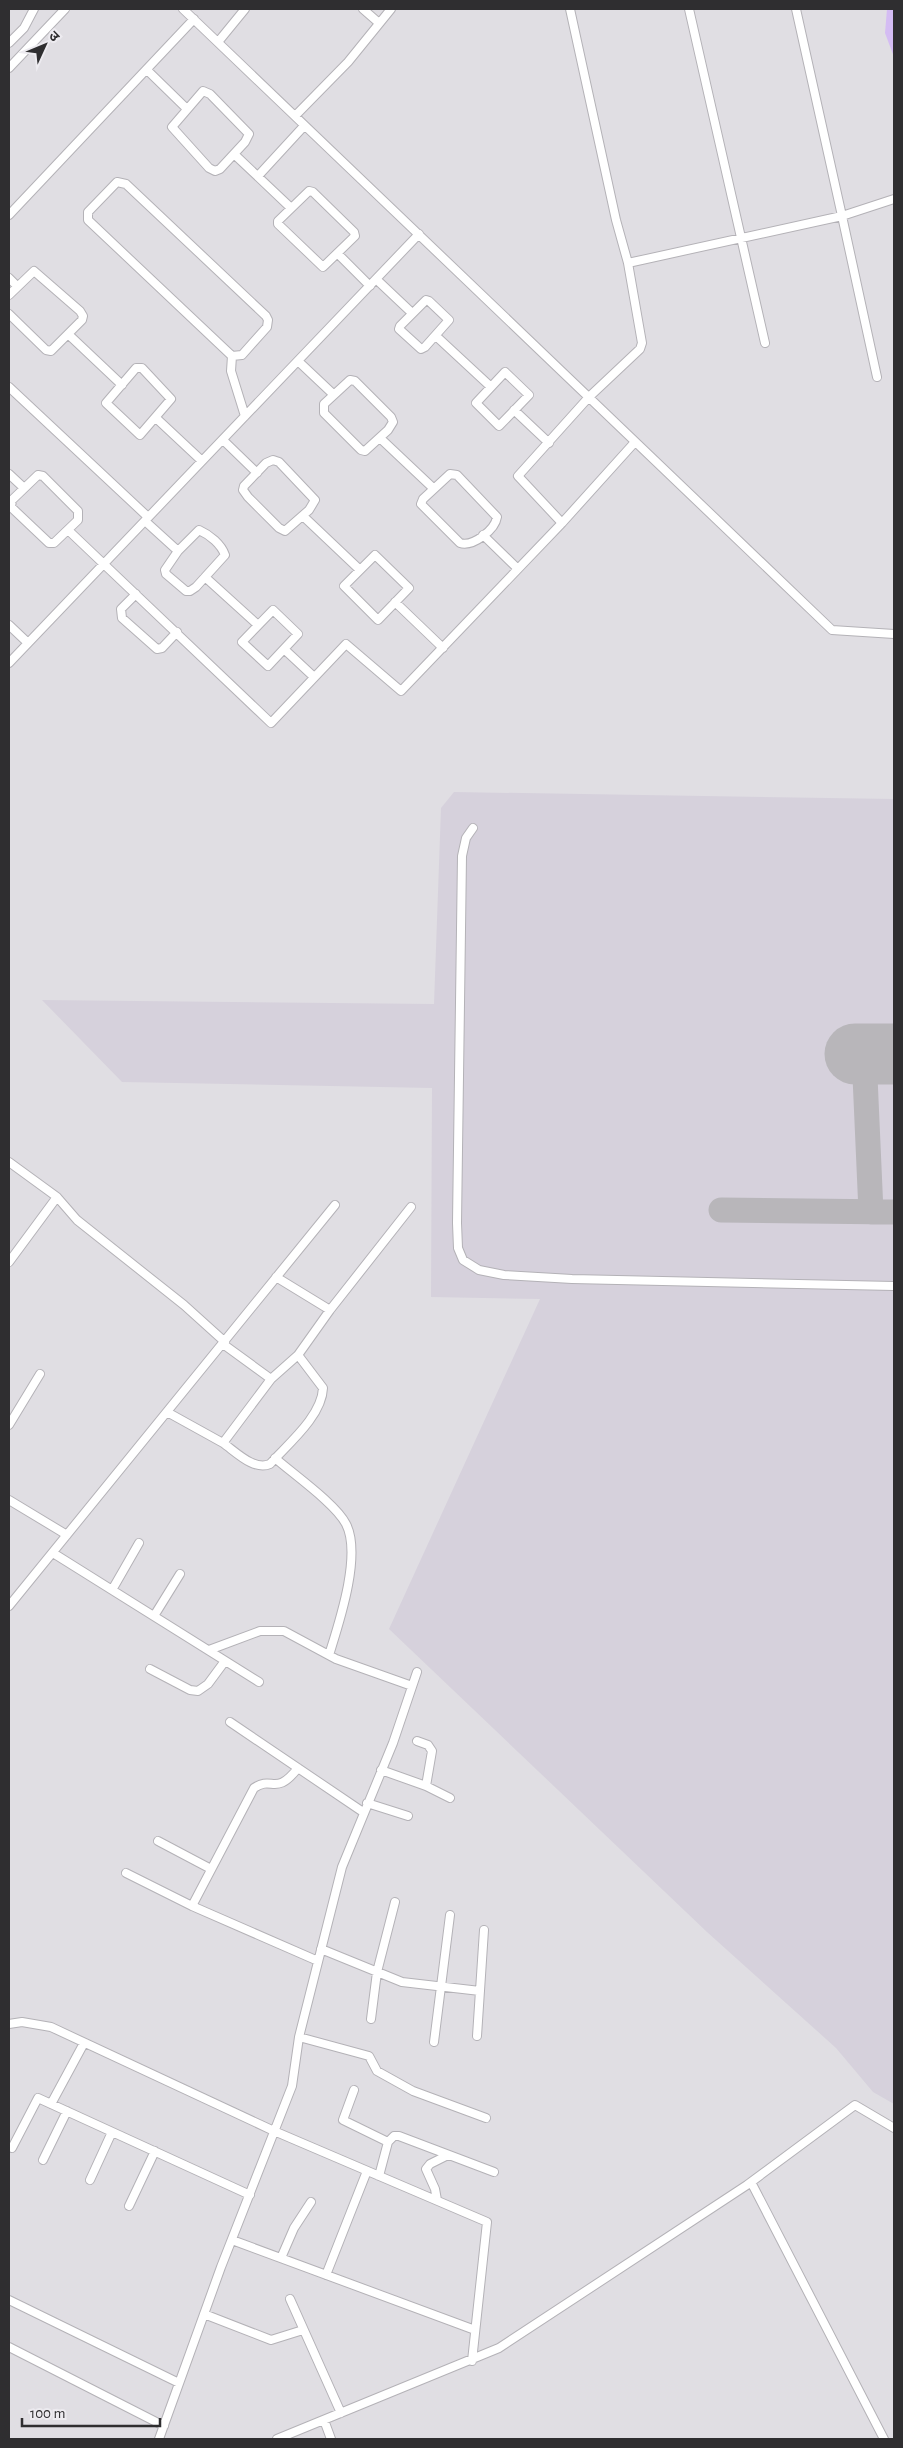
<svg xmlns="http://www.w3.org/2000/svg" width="903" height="2448" font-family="'Alegreya Sans','Noto Sans Devanagari',sans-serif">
<rect width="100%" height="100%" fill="#e0dee3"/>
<path fill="#d6d1dc" d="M454,792L894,799V2104L873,2092L836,2048L707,1932L389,1629L540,1299L431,1297L432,1088L122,1082L42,1000L434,1004L441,808Z"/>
<path fill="#d4bcf3" d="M887,9H894V57L885,33Z"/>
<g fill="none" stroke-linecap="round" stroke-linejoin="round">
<path stroke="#b8b6ba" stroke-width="25" d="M864,1054L871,1212
M721,1210L894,1212"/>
<path stroke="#b8b6ba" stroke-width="61" d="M855,1054H894"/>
<defs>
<path id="minor" d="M183,9L832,630L894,634
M363,9L379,23
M689,9L765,343
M218,42L245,9
M9,43L24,28L34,9
M9,68L65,9
M147,70L186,108
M203,91L210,94L249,134L245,142L220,169L215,171L209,168L172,127Z
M295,116L348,62L391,9
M234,154L291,208
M258,176L304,126
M117,182L126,184L266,316L268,320L267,327L242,355L232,356L88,220V212Z
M309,191L313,192L354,232L355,236L323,267L278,224V221Z
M9,215L194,19
M338,254L370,286
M628,263L842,216L796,9
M9,278L17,286
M376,279L412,313
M9,295L34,271L80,311L83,316L82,320L51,351L46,350L9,314
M426,300L429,301L449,320L425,347L421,349L399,329L400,326Z
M68,334L122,385
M436,336L491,387
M232,356L231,371L245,416
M298,361L333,394
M136,368H142L171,399L140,435L106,403Z
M505,372L529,395L499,426L476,403Z
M877,377L842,216L894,199
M350,380L355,381L391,417L393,422L388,430L365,451L361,450L324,413V404Z
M9,387L148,517
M514,410L549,443
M156,418L202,461
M380,438L433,488
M223,440L257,473
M273,460L279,462L315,500L309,510L285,531L279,528L248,497L243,490L244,486L266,463Z
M9,474L24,488
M450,474L457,475L497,517C495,530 473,547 460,543L421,504L423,499Z
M38,475L43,476L78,511V520L54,543H49L11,507L12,500Z
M303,516L360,570
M145,521L178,551
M562,523L635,442
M68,530L271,723L346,644L401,691L562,523L518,476L589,397L640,349L642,343L628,263L616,220L570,9
M199,530C210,535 221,544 225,555L196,587L190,591H186L166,574L165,570L178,551Z
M483,535L518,569
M375,555L409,588L378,620L344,586Z
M205,577L258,625
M136,594L121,609L122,618L157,649L162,648L177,632
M395,602L443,648
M273,610L298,634L268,666L242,642Z
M9,625L28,643
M284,649L314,677
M9,663L419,234
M473,828L466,838L462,856L457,1223L458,1248L463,1260L479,1270L504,1275L572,1279L894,1286
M9,1162L57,1197L77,1220L184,1305L225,1342
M9,1262L57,1197
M276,1277L330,1310L411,1207
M271,1379L298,1355L330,1310
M167,1412L223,1443L271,1379L223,1344
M9,1425L40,1374
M223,1443C236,1452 254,1471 270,1464C288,1444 322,1416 323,1388L298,1355
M275,1458C293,1474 336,1504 346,1524C362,1555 339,1623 329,1655
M9,1500L67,1535
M53,1553L259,1682
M112,1590L139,1543
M9,1606L335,1205
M154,1616L180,1574
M209,1650L260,1631H284L336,1659L412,1686
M150,1669L190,1690L198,1691L208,1684L225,1661
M230,1722L363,1812
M417,1741L428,1745L432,1751L426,1786
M298,1768C275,1797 273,1775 254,1788L192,1906L318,1961
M381,1770L426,1786L450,1798
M367,1803L408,1816
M158,1841L211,1869
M126,1873L192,1906
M321,1949L402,1982L480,1991
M371,2019L377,1972L395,1902
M9,2024L22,2022L51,2027L274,2131L487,2222L472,2361
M477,2036L484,1930
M299,2037L369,2056L377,2071L413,2091L486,2118
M434,2042L450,1915
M354,2090L343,2120L388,2142L379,2176
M51,2104L84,2043
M388,2142L394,2136H399L494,2172
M12,2148L38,2098L250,2195
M43,2160L67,2111
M90,2180L112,2132
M751,2182L884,2439
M437,2200L435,2189L426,2169L430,2164L448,2155
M129,2206L155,2151
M232,2240L475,2330
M281,2258L294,2228L311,2202
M326,2275L367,2171
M290,2299L341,2413
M9,2300L179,2383
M204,2314L271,2340L303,2330
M9,2347L164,2426
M324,2420L331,2439
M159,2439L221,2267L292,2086L299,2037L342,1867L393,1743L417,1672
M277,2439L499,2348L747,2185L855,2105L894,2128"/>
</defs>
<use href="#minor" stroke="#b4b2b7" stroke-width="10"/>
<use href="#minor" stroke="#fff" stroke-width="8"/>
</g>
<rect width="903" height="2448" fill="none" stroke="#2f2e30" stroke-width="20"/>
<g transform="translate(45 45) rotate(46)" stroke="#edebf0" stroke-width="4" paint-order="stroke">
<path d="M0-4L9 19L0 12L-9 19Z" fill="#2f2e30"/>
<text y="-8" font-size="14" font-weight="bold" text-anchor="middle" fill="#2f2e30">उ</text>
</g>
<path d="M22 2418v8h138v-8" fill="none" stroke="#2f2e30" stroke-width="2.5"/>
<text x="30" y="2418" font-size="15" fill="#2f2e30" stroke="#edebf0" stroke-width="4" paint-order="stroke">100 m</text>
</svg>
